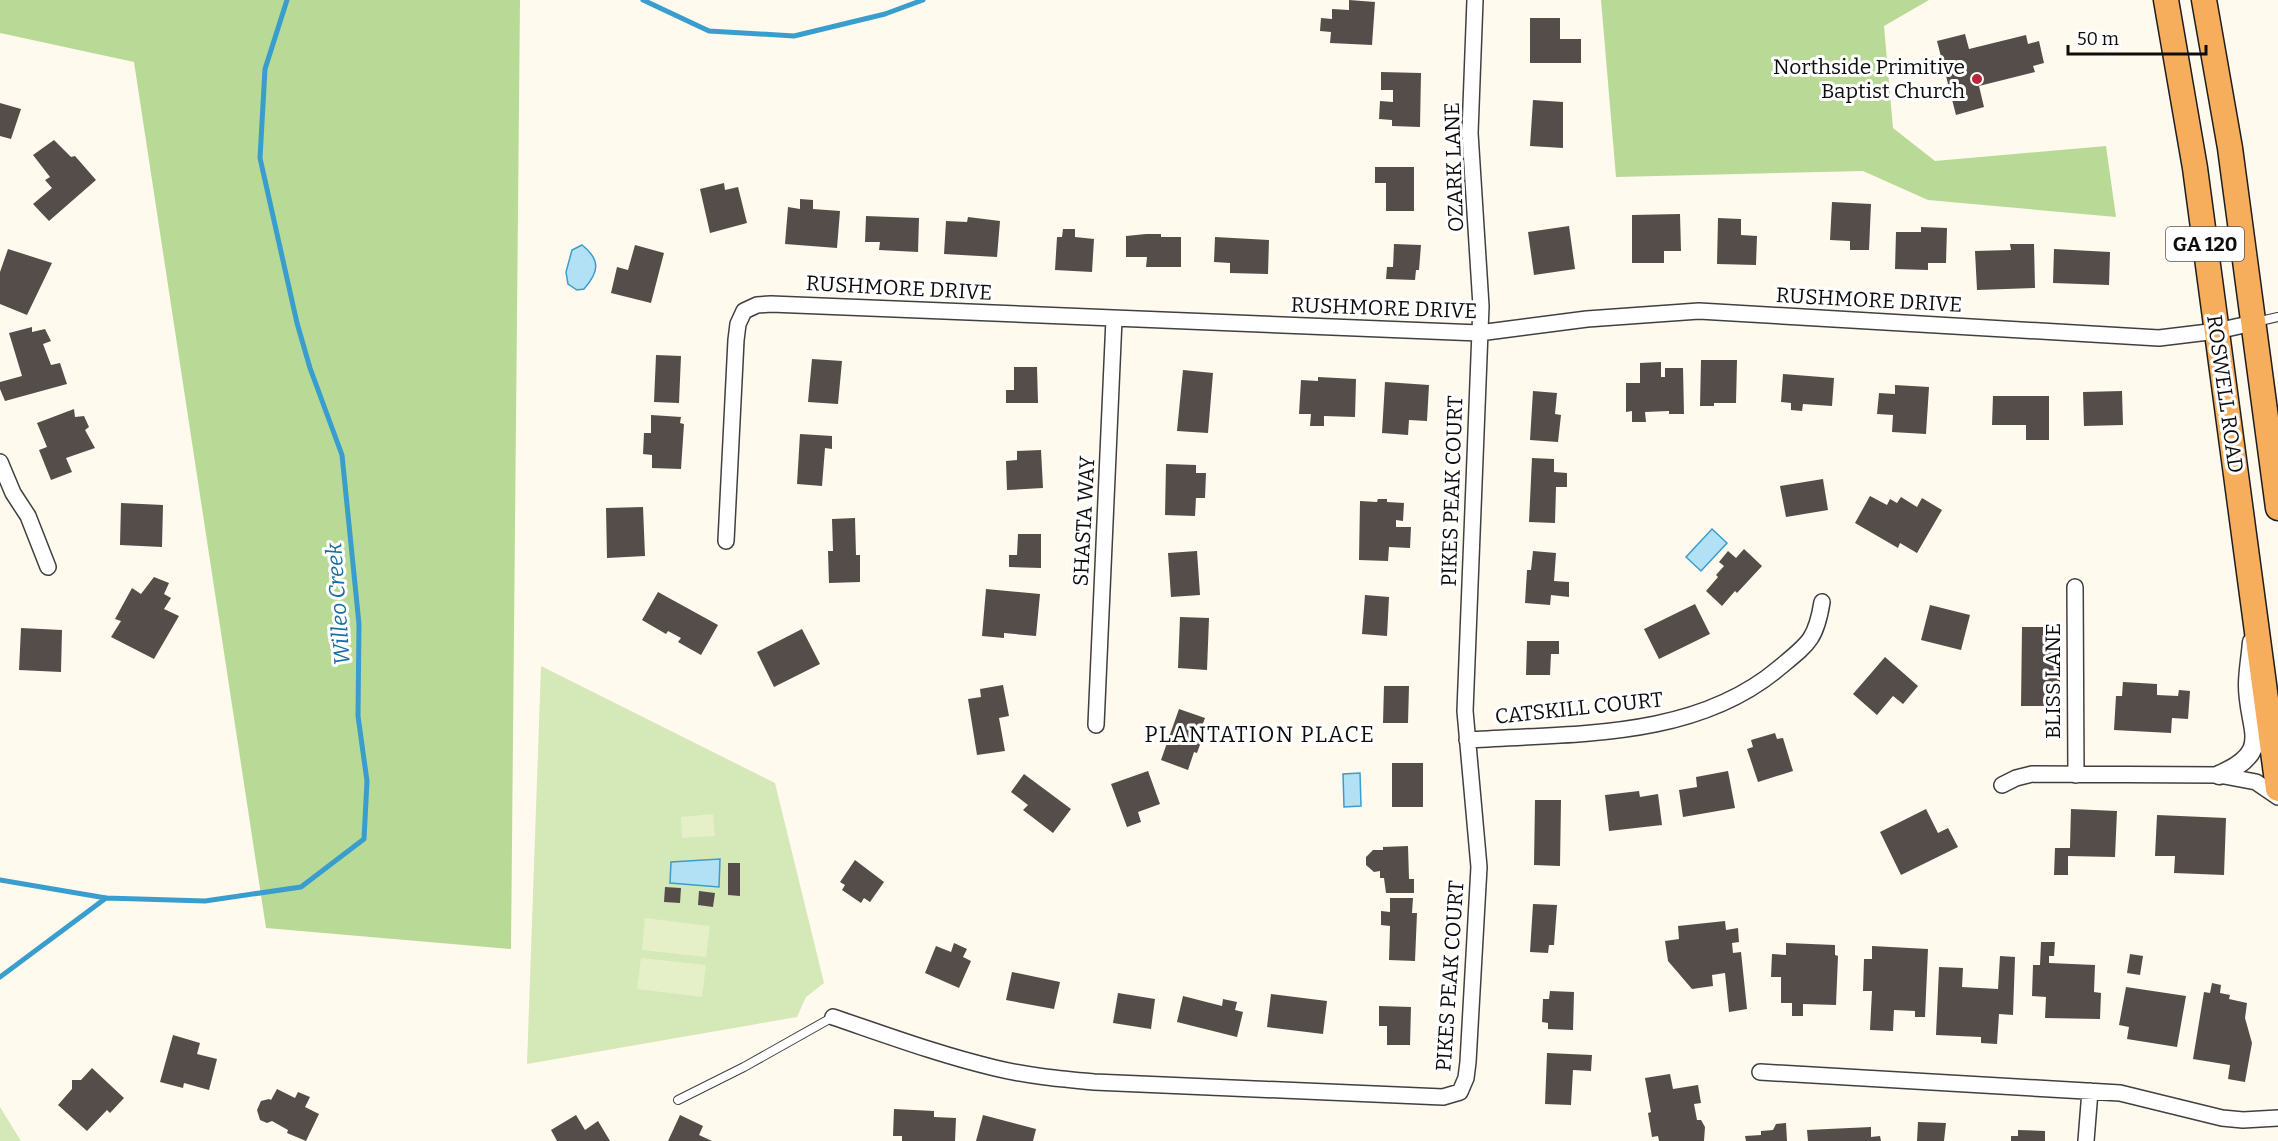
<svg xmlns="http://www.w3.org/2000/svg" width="2278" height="1141" font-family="Bitter,serif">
<rect width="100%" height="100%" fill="#fffaed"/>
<path fill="#d4e9b7" d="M541,666L775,783L824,983L806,997L797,1017L527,1064Z
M0,1107L21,1141H0Z"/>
<path fill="#b9da96" d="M0,0H520L511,949L266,928L134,62L0,33Z
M1601,0H1929L1884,26L1893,128L1935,161L2106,146L2116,217L1928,200L1863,171L1616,177Z"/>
<path fill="#e5f0c8" d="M713,814L715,836L682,838L681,817Z
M645,918L710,926L706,957L642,950Z
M641,958L706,965L702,997L637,989Z"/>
<path fill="#b2e1f6" stroke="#399dcd" stroke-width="1.5" d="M582,245C601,260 599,272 584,289L577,290L568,284L566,272L572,250Z
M1712,529L1727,543L1701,571L1686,557Z
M1360,773L1361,806L1344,807L1343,774Z
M720,859L719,887L670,883L671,862Z"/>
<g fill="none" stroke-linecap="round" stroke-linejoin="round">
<path stroke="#399dcd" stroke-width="5" d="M643,0L709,31L794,36L885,14L923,0
M0,880L106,898L205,901L301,887L364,839L367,781L358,716L359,624L342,455L310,368L297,323L260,158L265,69L287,0
M0,977L106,898"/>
</g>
<path fill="#554d49" d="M1349,0L1375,2L1372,45L1330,43L1331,32L1320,31L1321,18L1332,19V9L1349,10Z
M1530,18H1560V39H1581V63H1530Z
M1965,34L1969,49L2026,35L2028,44L2039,41L2044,63L2033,66L2035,72L1979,86L1984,107L1956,115L1937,41Z
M1381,72L1421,73L1420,127L1392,126V120L1379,119L1380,101L1393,102V90H1381Z
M1533,100L1563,102V148L1530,146Z
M0,103L21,109L11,139L0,136Z
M54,140L71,157L75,156L96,180L49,221L33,204L52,188L45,180L50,177L33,155Z
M1375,167H1414V211H1386V183H1375Z
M724,183L725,190L738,187L747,223L710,233L700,189Z
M800,199L813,200V209L840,211L837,248L785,244L788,207L800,209Z
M1832,202L1871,204L1869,250H1850V241L1830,240Z
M1680,214L1681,251H1664V263H1632V215Z
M866,216L919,218L918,252L879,250L880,242H865Z
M968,217L1000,221L997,257L944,254L946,221L967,222Z
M1718,218L1741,219V235L1757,236L1756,265L1717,264Z
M1569,226L1575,269L1534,275L1528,232Z
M1921,227L1947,228L1946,263H1928V270L1895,269L1896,232H1921Z
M1063,229H1075V237L1094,239L1092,272L1055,270L1057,237H1062Z
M1146,234H1161V237H1181V267H1146L1147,257H1126V236Z
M1215,237L1269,240L1268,274L1230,273V263L1214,262Z
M1394,244L1421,245L1419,270H1416L1415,280L1386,279L1387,267H1393Z
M2010,244H2034L2035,288L1977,290L1975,251L2011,250Z
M635,245L664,253L651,303L611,293L617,267L628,270Z
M8,249L52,263L27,315L0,304V272Z
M2054,249L2110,252L2109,285L2053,283Z
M32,327V332L45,329L51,341L43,344L51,365L60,363L67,384L5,401L0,389V382L22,376L9,333Z
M656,355L681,356L679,403L654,402Z
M812,359L842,361L838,404L808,402Z
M1701,360H1737L1736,403H1714V406H1700Z
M1661,362V377H1665V368H1683L1684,414H1669V411L1645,412L1646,422H1632V411L1626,412V383H1640V363Z
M1014,367H1037L1038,403H1006V390H1014Z
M1183,370L1213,373L1208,433L1177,431Z
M1783,374L1834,378L1832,406L1803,404L1802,411L1791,410V403L1781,402Z
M1318,377L1356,379L1355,417L1324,416V426H1310L1311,414H1299L1301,380L1318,381Z
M1385,382L1429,385L1427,421L1409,420L1408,435L1382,433Z
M1895,385L1929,387L1926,434L1892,432L1893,415L1877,414L1879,393L1895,394Z
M1533,391L1557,393L1555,414L1561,415L1558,442L1530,440Z
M2122,391L2123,425L2084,426L2083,392Z
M1993,396H2049V440H2026V425H1992Z
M74,409L75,417L84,416L89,427L85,430L95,448L66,458L72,472L51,480L39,450L47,447L37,423Z
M651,415L681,417L680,423L684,424L681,469L652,468V455L643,454L644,433H651Z
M800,434L832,436V449L825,448L822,486L797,484Z
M1041,450L1043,488L1007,490L1006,461L1017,460V451Z
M1532,458L1554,459V472L1567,473V487H1556L1555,523L1529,522Z
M1166,464L1196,465V473H1206L1205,498H1196L1195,516L1165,515Z
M1823,479L1828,510L1786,517L1780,486Z
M1870,496L1887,505L1890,499L1897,503L1901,497L1917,507L1922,498L1942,510L1917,553L1900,543L1898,548L1855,523Z
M1378,499H1387V502L1404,503L1403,521L1396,520V527H1411L1410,548L1389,547L1388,561L1359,560L1360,501L1377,502Z
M121,503L163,505L162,547L120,545Z
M643,507L645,556L607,558L606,508Z
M855,518L856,555H860V582L829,583L828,551H833L832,519Z
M1018,534H1041V568L1009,567V555H1017Z
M1744,549L1762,566L1737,593L1735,591L1722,606L1706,591L1718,577L1716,575L1724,566L1719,562L1728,551L1736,558Z
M1197,551L1200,595L1171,597L1168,553Z
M1533,551L1556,553L1554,581L1569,582V597L1551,595L1550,605L1525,603L1527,570H1531Z
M154,577L169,583L164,594L171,598L164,609L179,616L154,659L111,637L121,621L115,619L132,588L141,594Z
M986,589L1040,594L1036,636L1004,633V638L982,636Z
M658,592L718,625L701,655L678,642L681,638L668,631L666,634L642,620Z
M1365,595L1389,597L1387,636L1362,634Z
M1695,604L1710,634L1659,659L1644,629Z
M1930,605L1970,615L1961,650L1921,640Z
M1180,617L1209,618L1207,670L1178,668Z
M2022,627H2054V637H2060V691H2048V706H2021Z
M21,628L62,630L61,672L19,670Z
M802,629L820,664L774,687L757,652Z
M1527,641H1559V654H1551L1550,675H1526Z
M1885,657L1918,686L1903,704L1893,696L1877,715L1853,694Z
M2123,682L2157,684V695L2178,696L2179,690L2190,691L2188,719L2172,718L2171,733L2114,730L2116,696H2122Z
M1003,685L1009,716L999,718L1005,751L977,755L968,699L981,697L980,689Z
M1384,686H1409L1408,723H1383Z
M1179,709L1205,718L1197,740L1201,742L1197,753L1194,752L1188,770L1161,760Z
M1775,733L1777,739L1783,738L1793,771L1758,782L1747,749L1753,747L1751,740Z
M1392,763H1423V807H1392Z
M1148,771L1160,804L1138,812L1141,822L1127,827L1111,784Z
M1728,771L1735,808L1683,817L1679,790L1697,787L1696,777Z
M1024,774L1071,809L1053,833L1023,810L1028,805L1011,792Z
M1639,791L1640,797L1658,794L1662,825L1609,831L1605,795Z
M1535,800H1561L1560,866L1534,865Z
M1926,809L1938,833L1948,828L1958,847L1901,875L1880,832Z
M2071,809L2117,811L2115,857L2068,856V875H2054L2055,848H2070Z
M2157,815L2226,818L2224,875L2174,873L2175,856H2155Z
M1408,846L1409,879H1414V893H1386L1384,878H1380V871L1374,872L1366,865V857L1373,850H1383V847Z
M855,860L884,882L870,902L864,898L861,903L842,890L845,885L840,882Z
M728,863H740V896L728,895Z
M665,887L681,888L680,903L664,902Z
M699,891L715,893L713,907L698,905Z
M1390,898H1413L1412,913H1417L1415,961L1389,960L1390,926L1381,925V911L1390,912Z
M1533,904L1557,905L1554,945H1549L1548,953L1530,952Z
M1725,921L1726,930L1738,928L1739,942L1732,943L1733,953L1741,952L1747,1009L1729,1012L1725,973L1712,975L1713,986L1692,989L1668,961L1665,941L1679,939L1678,926Z
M2041,942H2055L2054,956H2049V963L2095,965L2094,992L2101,993L2100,1019L2045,1018L2046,997L2032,996L2033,965H2040Z
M954,943L967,949L963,957L971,961L959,988L925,973L936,946L951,952Z
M1786,943L1835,945V955L1838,956L1836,1005L1803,1004V1016H1792V1003H1781V977H1771L1772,954L1786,955Z
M1872,946L1928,949L1925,1017H1915V1011L1894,1010L1893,1031L1870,1030L1872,991H1863L1864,959H1872Z
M2130,954L2143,956L2140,975L2127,973Z
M2000,956L2015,957L2013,1015L1999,1014L1997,1044L1981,1043V1037L1936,1035L1939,967L1963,968L1962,987L1998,989Z
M1012,972L1060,982L1054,1009L1006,1000Z
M2212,983L2221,985L2220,993L2230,995L2229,999L2247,1003L2245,1018L2252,1043L2245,1082L2228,1079L2230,1065L2193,1059L2204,992L2210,993Z
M2126,987L2186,996L2177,1047L2127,1039L2129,1027L2119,1025Z
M1550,991L1574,992L1573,1030L1548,1029V1023L1542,1022L1543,999H1549Z
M1118,993L1155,999L1151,1029L1113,1023Z
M1271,994L1327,1001L1323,1034L1267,1027Z
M1183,996L1222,1006L1223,999L1237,1002L1235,1010L1243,1012L1237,1037L1177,1022Z
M1379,1006L1411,1007L1410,1045H1387V1026H1379Z
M173,1035L200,1043L197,1054L217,1059L209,1090L184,1083L183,1088L160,1082Z
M1547,1053L1592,1055L1591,1071L1573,1070L1571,1105L1545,1104Z
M92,1068L124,1098L110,1113L107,1110L87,1131L58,1105L72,1089V1080H81Z
M1670,1074L1673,1089L1698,1085L1701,1103L1694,1104L1697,1120H1701L1705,1127L1704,1141H1659L1658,1136L1652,1137L1648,1113L1651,1112L1645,1078Z
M277,1089L295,1098L298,1092L310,1097L305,1107L319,1114L306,1141L287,1133L288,1130L272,1121L267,1123L260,1120L257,1110L261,1101L269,1099L271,1100Z
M894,1109L934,1111V1117L956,1118L955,1141H902V1136H893Z
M576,1115L585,1130L598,1121L610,1141H557L551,1130Z
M680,1115L703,1126L699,1135L712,1141H668Z
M983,1115L1036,1129L1033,1141H976Z
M1918,1122L1946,1123L1944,1141H1917Z
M1786,1123L1787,1141H1746L1745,1136L1761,1135V1131L1773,1130L1776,1124Z
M1871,1127V1137L1880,1136L1881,1141H1808L1807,1130Z
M2018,1130L2045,1131V1141H2011V1136H2018Z"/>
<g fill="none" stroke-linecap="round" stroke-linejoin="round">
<defs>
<path id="service" d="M2256,322L2278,317
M678,1100L744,1067L833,1017"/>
<path id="minor" d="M0,462L13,493L28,516L48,567
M726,541L736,340L738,324L744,311L757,305L771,304L1479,333L1587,319L1699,311L2159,338L2217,331L2253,323
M2075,587L2076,775
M1096,725L1114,319
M1467,740C1572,733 1694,740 1779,668C1808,644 1816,640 1822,602
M2002,785L2016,778L2032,774L2219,775L2256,782L2278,797
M833,1017C886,1035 940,1055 995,1068C1028,1076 1061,1079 1094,1082L1443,1097L1460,1092L1466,1078L1468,1062L1479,867L1465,711L1481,306L1470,133L1475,0
M1760,1072L2120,1093L2222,1118L2243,1120L2278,1118
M2086,1141L2090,1091"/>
<path id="tertiary" d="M2219,775C2275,751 2248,730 2248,685C2248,671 2251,656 2252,642"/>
<path id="trunk" d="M2166,0L2195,168L2278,789
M2204,0L2230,148L2278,508"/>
</defs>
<use href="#service" stroke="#404040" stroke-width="10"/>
<use href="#minor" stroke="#404040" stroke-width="18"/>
<use href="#tertiary" stroke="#404040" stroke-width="21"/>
<use href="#trunk" stroke="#1e1e1e" stroke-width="27"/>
<use href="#service" stroke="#fff" stroke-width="8"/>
<use href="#minor" stroke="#fff" stroke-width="15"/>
<use href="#tertiary" stroke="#fff" stroke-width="18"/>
<use href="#trunk" stroke="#f6ae5c" stroke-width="24"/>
</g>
<circle fill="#bc2538" stroke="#fff" stroke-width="2" cx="1977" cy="79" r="6"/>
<g text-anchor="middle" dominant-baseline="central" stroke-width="6" stroke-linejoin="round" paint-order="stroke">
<rect fill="#fff" stroke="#565656" stroke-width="1.5" x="2166" y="227" width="78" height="34" rx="4.5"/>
<g font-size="20" font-weight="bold" fill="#0d0d0d">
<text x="2205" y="244">GA 120</text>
</g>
<g font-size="21" fill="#0d0d0d" stroke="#fff" text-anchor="end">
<text x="1965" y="67">Northside Primitive<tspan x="1965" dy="24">Baptist Church</tspan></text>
</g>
<g font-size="21" fill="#0d0d0d" stroke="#fff">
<text transform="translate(1454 167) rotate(-92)">OZARK LANE</text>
<text transform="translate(899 288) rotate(3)">RUSHMORE DRIVE</text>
<text transform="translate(1869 300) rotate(3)">RUSHMORE DRIVE</text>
<text transform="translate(1384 308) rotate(2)">RUSHMORE DRIVE</text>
<text transform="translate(2225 394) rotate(82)">ROSWELL ROAD</text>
<text transform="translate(1452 491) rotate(-88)">PIKES PEAK COURT</text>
<text transform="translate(1084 521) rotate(-87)">SHASTA WAY</text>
<text transform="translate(2053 681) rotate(-90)">BLISS LANE</text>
<text transform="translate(1579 708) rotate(-6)">CATSKILL COURT</text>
<text transform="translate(1450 976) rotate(-86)">PIKES PEAK COURT</text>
</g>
<g font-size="22" font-style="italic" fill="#166d9e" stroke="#fff">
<text transform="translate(338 604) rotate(-94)">Willeo Creek</text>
</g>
<g font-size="22" letter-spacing="1.5" fill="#0d0d0d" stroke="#fff">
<text x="1260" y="734">PLANTATION PLACE</text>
</g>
</g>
<path d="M2068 45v9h138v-9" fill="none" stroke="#0d0d0d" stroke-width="3"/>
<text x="2077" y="45" font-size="18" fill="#0d0d0d" stroke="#ffffff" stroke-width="4.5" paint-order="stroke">50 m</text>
</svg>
